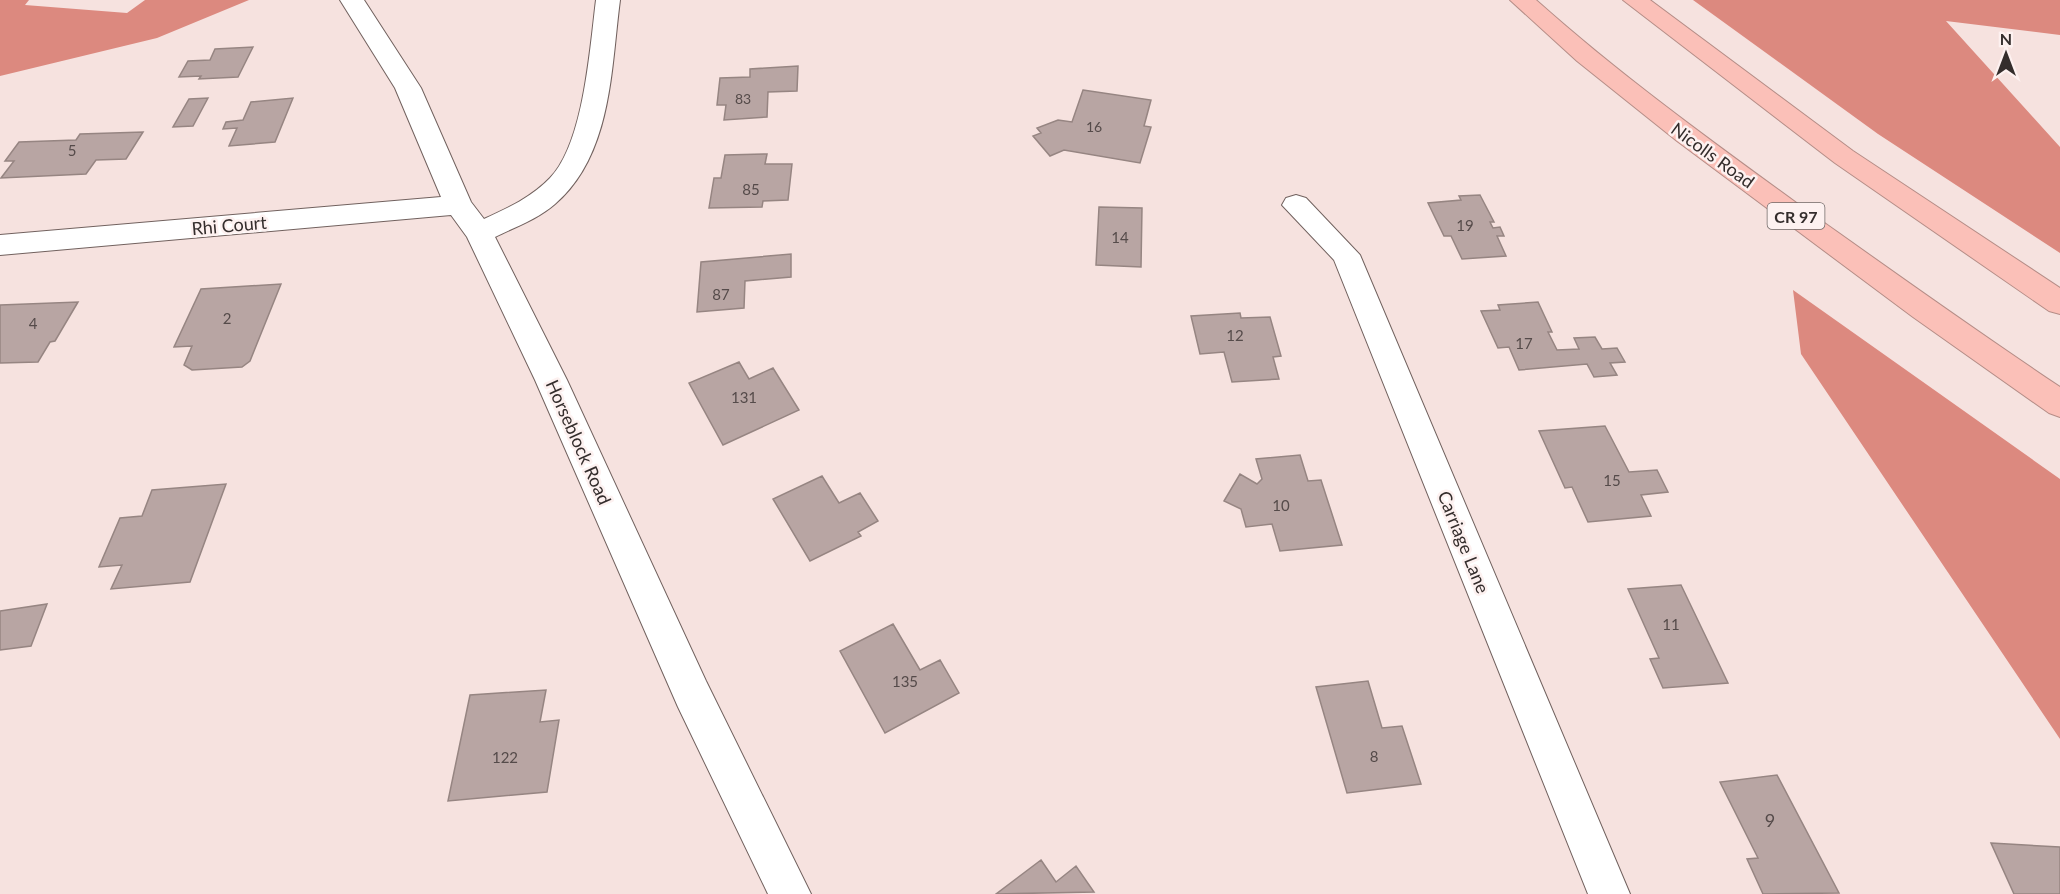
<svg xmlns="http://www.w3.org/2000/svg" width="2060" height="894" font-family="Lato,sans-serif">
<rect width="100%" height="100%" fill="#f6e2df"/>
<path fill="#dc897f" d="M0,0H29L25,5L127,13L145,0H249L157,38L0,76Z
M1693,0H2060V35L1946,21L2060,147V253L1878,134Z
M1793,290L2060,479V739L1801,354Z"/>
<path fill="#b8a5a3" stroke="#968582" stroke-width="1.5" d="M253,47L238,77L199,79L201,76L179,77L188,61L210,60L215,49Z
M798,66L797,91L768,92L767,117L724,120L726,105H717L720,78L750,77V69Z
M1083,90L1151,100L1144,126L1151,127L1140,163L1064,150L1050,156L1033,136L1041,133L1037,128L1058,120L1072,122Z
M208,98L193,126L173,127L189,99Z
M293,98L275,142L229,146L237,128L223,129L226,122L243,120L251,102Z
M143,132L126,159L96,160L86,174L1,178L14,161H5L19,142L76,140L80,134Z
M767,154L765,164H792L788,200L763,201L762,207L709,208L714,178H721L725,155Z
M1480,195L1494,222H1490L1493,228L1500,227L1504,236H1497L1506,256L1462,259L1451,236H1444L1428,203L1461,200L1459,196Z
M1099,207L1142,208L1141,267L1096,265Z
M791,254V277L745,281L744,308L697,312L701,262Z
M281,284L250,361L242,367L192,370L184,365L192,346L174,347L201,289Z
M78,302L55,341L50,342L38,362L0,363V305Z
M1538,302L1552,332H1548L1557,350L1579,349L1574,338L1595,337L1602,349L1617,348L1625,362L1610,363L1617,375L1594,377L1587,364L1519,370L1509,347L1498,348L1481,311L1500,310L1498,305Z
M1240,313L1241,318L1270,317L1281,356L1273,357L1279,379L1232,382L1224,352L1200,354L1191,316Z
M739,362L749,379L773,368L799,410L723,445L689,383Z
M1605,426L1629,472L1657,470L1668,492L1641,495L1651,516L1588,522L1572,487L1565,488L1539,431Z
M1300,455L1308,481L1321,480L1342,545L1280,551L1272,524L1246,527L1241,509L1224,501L1240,474L1257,484L1262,479L1256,459Z
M822,476L839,503L860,493L878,521L858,532L861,536L810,561L773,499Z
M226,484L190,582L111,589L122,565L99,567L120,518L142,516L152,490Z
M1681,585L1728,683L1663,688L1650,659L1659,658L1628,589Z
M47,604L31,646L0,650V611Z
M893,624L920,670L940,660L959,693L885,733L840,651Z
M1368,681L1382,728L1402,726L1421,784L1347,793L1316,687Z
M546,690L540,722L559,720L547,792L448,801L470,695Z
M1777,775L1839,893L1763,894L1747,859L1758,858L1720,782Z
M1991,843L2060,847V894H2014Z
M1041,860L1056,882L1076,866L1094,892L996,894Z"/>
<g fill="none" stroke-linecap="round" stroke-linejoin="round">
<defs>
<path id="minor" d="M340,0H364L421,88L471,202L484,219C508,208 532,197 550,178C584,143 590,47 596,0H620C611,69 612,155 555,204C538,219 515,227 495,237L567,380L706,681L811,894H768L678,707L535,380L467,237L451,215L0,255V235L441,197L395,88Z
M1296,195L1306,198L1360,255L1630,894H1588L1334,260L1282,205L1286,198Z"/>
<path id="highway" d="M1510,0H1536C1620,75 1711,141 1802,207C1888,268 1973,329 2060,387V417L2049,413L1913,317L1677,141L1577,61Z
M1623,0H1650L1853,151L2060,288V314L2049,311L1835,163Z"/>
</defs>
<use href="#minor" stroke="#71615e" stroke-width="2"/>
<use href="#highway" stroke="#b58d87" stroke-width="2"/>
<use href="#minor" fill="#fff" fill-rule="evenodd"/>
<use href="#highway" fill="#fbc0b8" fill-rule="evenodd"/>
</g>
<g text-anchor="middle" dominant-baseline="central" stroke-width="5" stroke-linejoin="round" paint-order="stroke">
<g font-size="14" fill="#554b4a">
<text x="743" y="98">83</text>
<text x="1094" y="126">16</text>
</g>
<g font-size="15" fill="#554b4a">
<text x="72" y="150">5</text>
<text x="751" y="189">85</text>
<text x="1465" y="225">19</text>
<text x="1120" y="237">14</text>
<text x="721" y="294">87</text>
<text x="227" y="318">2</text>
<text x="33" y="323">4</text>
<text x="1235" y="335">12</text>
<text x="1524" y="343">17</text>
<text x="744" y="397">131</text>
<text x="1612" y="480">15</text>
<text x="1281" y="505">10</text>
<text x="1671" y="624">11</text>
<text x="905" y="681">135</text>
<text x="1374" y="756">8</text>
<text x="505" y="757">122</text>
</g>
<rect fill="#fdf1f0" stroke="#706867" stroke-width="1.5" x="1767.5" y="203" width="57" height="26" rx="4.5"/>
<g font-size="16" font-weight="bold" fill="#342d2c">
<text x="1796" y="216">CR 97</text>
</g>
<g font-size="18" fill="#342d2c" stroke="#fdf1f0">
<text transform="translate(1713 155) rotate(36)">Nicolls Road</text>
<text transform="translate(229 225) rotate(-5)">Rhi Court</text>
<text transform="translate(579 442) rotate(66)">Horseblock Road</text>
<text transform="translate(1464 542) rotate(68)">Carriage Lane</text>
</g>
<g font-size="18" fill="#554b4a">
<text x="1770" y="820">9</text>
</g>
</g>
<g transform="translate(2006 54)" stroke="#fdf1f0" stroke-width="4.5" paint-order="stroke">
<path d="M0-4.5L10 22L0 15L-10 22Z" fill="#342d2c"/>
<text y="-9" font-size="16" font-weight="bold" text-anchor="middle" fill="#342d2c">N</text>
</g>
</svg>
